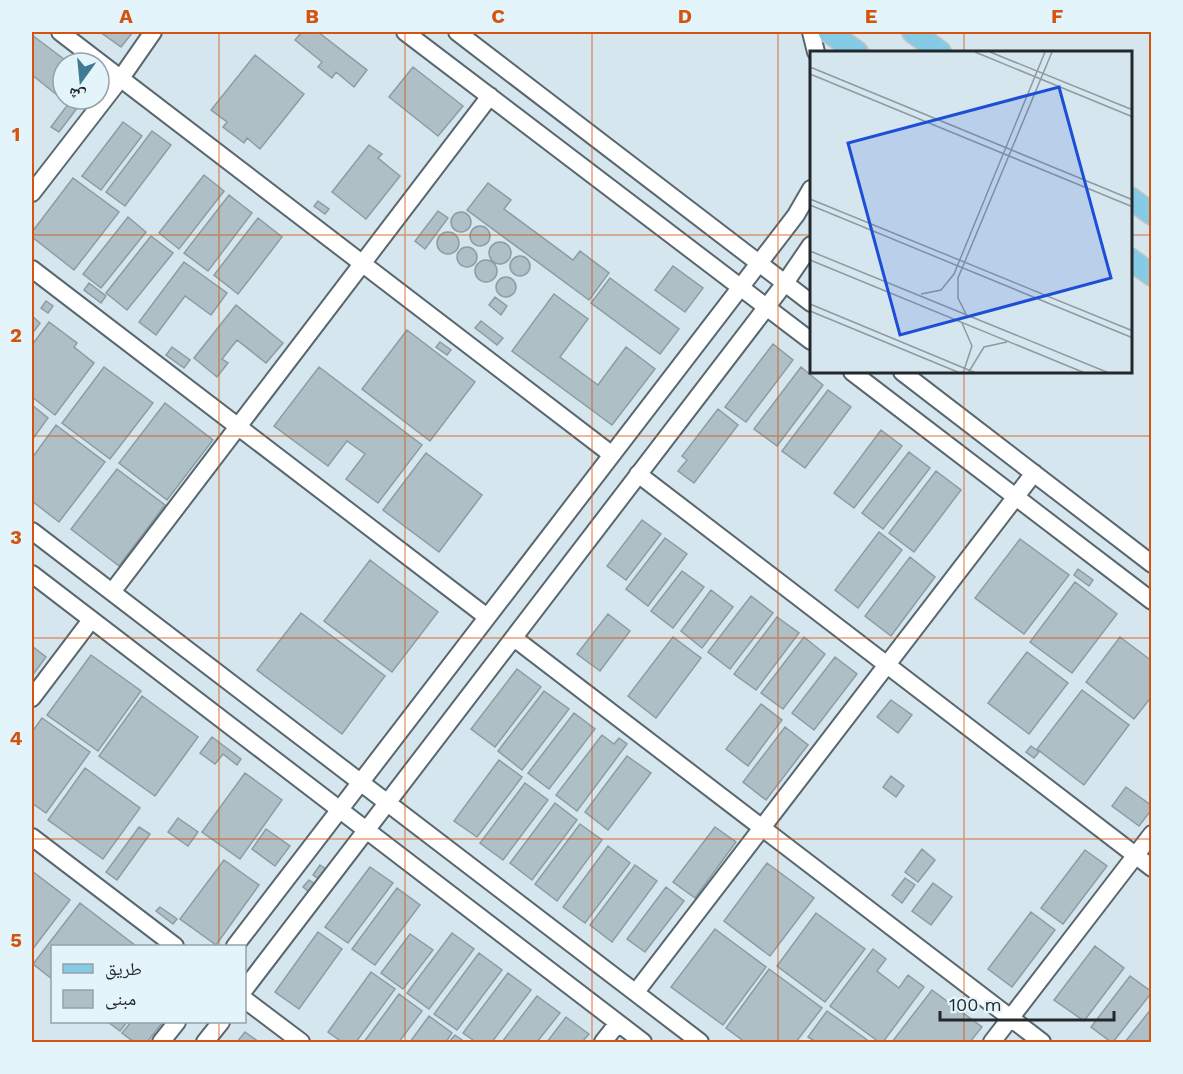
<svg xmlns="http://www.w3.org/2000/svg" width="1183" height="1074" font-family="'Work Sans','Noto Naskh Arabic',sans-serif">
<rect width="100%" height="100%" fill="#d6e6ee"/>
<path fill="#afbfc6" stroke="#8d9ca4" stroke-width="1.5" d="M100,32H133L121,47Z
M302,32H318L367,70L354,87L336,72L332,78L318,67L322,62L295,40Z
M32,35L69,63H63V87L57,95L32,75Z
M255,55L304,94L260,149L247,138L244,143L223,127L227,122L211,110Z
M413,67L463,106L438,136L389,97Z
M64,99H84L59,132L51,127L69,103Z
M123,122L142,136L101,190L82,176Z
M152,131L171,145L125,206L106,192Z
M369,145L382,154L378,158L400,176L366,219L332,192Z
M204,175L224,191L179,249L159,233Z
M73,178L119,212L74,270L32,237V232Z
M488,183L511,200L504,209L573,260L580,251L609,273L589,300L467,210Z
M229,195L252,213L208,271L184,253Z
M318,201L329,209L325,214L314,206Z
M438,211L448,218L425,249L415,241Z
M451 222a10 10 0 1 1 20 0a10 10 0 1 1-20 0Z
M128,217L146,232L101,288L83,274Z
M258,218L282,237L238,294L214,275Z
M470 236a10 10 0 1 1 20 0a10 10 0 1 1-20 0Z
M437 243a11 11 0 1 1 22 0a11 11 0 1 1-22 0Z
M151,236L173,253L127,310L106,293Z
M489 253a11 11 0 1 1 22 0a11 11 0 1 1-22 0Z
M457 257a10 10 0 1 1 20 0a10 10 0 1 1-20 0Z
M510 266a10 10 0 1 1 20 0a10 10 0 1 1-20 0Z
M475 271a11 11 0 1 1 22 0a11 11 0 1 1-22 0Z
M184,262L227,293L211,315L185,296L156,335L139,322Z
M673,266L703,288L685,312L655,290Z
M496 287a10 10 0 1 1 20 0a10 10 0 1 1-20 0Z
M610,278L679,329L660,354L591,303Z
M89,283L106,296L101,303L84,290Z
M554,294L588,319L560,357L598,385L626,347L655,369L612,425L512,351Z
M495,297L507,306L501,315L489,305Z
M46,301L53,306L48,313L41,308Z
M236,305L283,343L266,363L237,340L222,359L228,363L217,377L194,358Z
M32,316L40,323L32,334Z
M481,321L503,338L497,345L475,328Z
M49,322L77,343L74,347L94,363L55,415L32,397V345Z
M407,330L475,382L430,441L362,389Z
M440,342L451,350L447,355L436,347Z
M773,344L793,360L746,422L725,407Z
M172,347L190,360L184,368L166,355Z
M104,367L153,403L110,459L62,423Z
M319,367L422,445L378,503L346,479L365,454L347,441L328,466L274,426Z
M801,367L823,385L777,446L754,429Z
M828,390L851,407L805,468L782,451Z
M165,403L213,440L167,500L119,463Z
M32,405L48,418L32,440Z
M718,409L738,425L694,483L678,471L687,460L682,456Z
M56,425L105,462L59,522L32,501V458Z
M881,430L902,446L854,508L834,493Z
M909,452L930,468L883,529L862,513Z
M426,453L482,495L439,552L383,510Z
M117,469L165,505L119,566L71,529Z
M936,471L961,490L914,552L889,533Z
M642,520L661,534L626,580L607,566Z
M879,532L902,550L858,608L835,590Z
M665,538L687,554L648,606L626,589Z
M1020,539L1069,575L1024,634L975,598Z
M910,557L935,577L891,636L865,616Z
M370,560L438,612L392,672L324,621Z
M1078,569L1093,580L1089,586L1074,575Z
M682,571L704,587L673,628L651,611Z
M1075,582L1117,614L1072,673L1030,642Z
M711,590L733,607L702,648L681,631Z
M751,596L773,613L730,669L708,652Z
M301,613L385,676L342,734L257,670Z
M608,614L630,631L600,671L577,654Z
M777,617L799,633L756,690L734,674Z
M673,637L701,658L656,718L628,696Z
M804,637L825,654L783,709L761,693Z
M1120,637L1152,661V696L1134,719L1086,682Z
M32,646L46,657L32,676Z
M1027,652L1068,683L1029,734L988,703Z
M91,655L141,691L98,751L47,715Z
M835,657L857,674L814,730L792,713Z
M517,669L541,687L495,747L471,729Z
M1082,690L1129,725L1084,785L1037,749Z
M544,691L569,709L522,770L498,751Z
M142,696L198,737L155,796L99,756Z
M891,700L912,715L898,733L877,717Z
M761,704L782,720L748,766L726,749Z
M574,713L595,729L549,789L528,773Z
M42,718L90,752L46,813L32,803V732Z
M785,727L808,745L766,800L743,782Z
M602,735L614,744L619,738L627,744L577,811L556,795Z
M212,737L241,759L237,765L223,754L215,764L200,753Z
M1031,746L1039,752L1034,758L1026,752Z
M627,756L651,773L608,830L585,812Z
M499,760L522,777L477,837L454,821Z
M85,768L140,808L103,859L48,820Z
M245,773L282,800L240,859L202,832Z
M891,776L904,786L896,797L883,787Z
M525,783L548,800L503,860L480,843Z
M1126,787L1152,806V809L1139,826L1112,806Z
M555,803L577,820L532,880L510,863Z
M178,818L198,832L188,846L168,832Z
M580,824L602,840L557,901L535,884Z
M139,827L150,834L117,880L106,872Z
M715,827L736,842L695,898L673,882Z
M266,829L290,846L275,866L252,849Z
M608,846L630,863L585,923L563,907Z
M922,849L935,860L918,882L905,872Z
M1085,850L1107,866L1063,924L1041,908Z
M224,860L259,885L216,945L180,919Z
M767,863L814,898L770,956L724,921Z
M320,865L326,869L319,879L313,875Z
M635,865L657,881L612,942L590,925Z
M370,867L393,883L348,943L325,927Z
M32,871L70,900L32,950Z
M905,878L915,885L902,903L892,895Z
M309,880L315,884L309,892L303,887Z
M933,883L952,897L931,925L912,911Z
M666,887L684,901L645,952L627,939Z
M397,888L420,905L375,965L352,949Z
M80,903L136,946H52V979L33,964Z
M160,907L177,919L173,924L156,911Z
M1031,912L1055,930L1012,987L988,969Z
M816,913L865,949L825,1002L777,966Z
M715,929L766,967L723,1025L671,987Z
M318,932L342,949L299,1009L275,992Z
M452,933L474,949L429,1009L407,993Z
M410,934L433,950L403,989L381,973Z
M1095,946L1124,968L1084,1021L1054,1000Z
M873,949L886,959L877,971L899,988L908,975L924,987L883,1042H879L830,1006Z
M479,953L502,970L457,1030L434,1014Z
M769,969L822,1008L796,1042H745L726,1028Z
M371,972L395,989L356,1042H342L328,1032Z
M508,973L531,990L492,1042H476L463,1033Z
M1130,976L1152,992L1113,1042H1111L1091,1027Z
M932,990L982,1027L970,1042H892Z
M399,994L422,1011L399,1042H364Z
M537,996L560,1013L537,1042H502Z
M1152,1008V1042H1125Z
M827,1011L870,1042H816L808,1037Z
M429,1016L452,1033L446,1042H410Z
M566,1017L589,1034L582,1042H547Z
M108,1022H127L120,1031Z
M131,1022H163L147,1042H134L122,1033Z
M245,1032L259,1042H237Z
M455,1035L465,1042H449Z"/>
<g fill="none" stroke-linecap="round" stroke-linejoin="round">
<defs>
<path id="minor" d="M60,32L611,454
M405,32L811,341
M457,32L811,303
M811,32L816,52
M32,193L121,78L153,32
M32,269L487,617
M852,372L1152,601
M902,372L1152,564
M638,474L1152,868
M32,531L700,1042
M32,574L643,1042
M112,592L490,96
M514,638L1042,1042
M32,698L91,620
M32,837L175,946
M235,946L796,215L811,189
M244,990L785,283L811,245
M636,992L1034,473
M244,999L301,1042
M161,1042L177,1022
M205,1042L221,1022
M603,1042L618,1023
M992,1042L1152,834"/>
<path id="major" d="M829,32L857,52
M913,32L940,52
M1130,198L1152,214
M1130,259L1152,275"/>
</defs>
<use href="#minor" stroke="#59676e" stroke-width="20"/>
<use href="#major" stroke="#c1c3c4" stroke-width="24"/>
<use href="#minor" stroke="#fff" stroke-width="16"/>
<use href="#major" stroke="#85cbe6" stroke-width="21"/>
</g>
<path fill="none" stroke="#d4540f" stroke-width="1.5" stroke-opacity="0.55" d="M219,32V946M405,32V1042M592,32V1042M778,32V1042M964,32V52M32,235H811M1130,235H1152M964,372V1042M32,436H1152M32,638H1152M32,839H1152M219,1022V1042"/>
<g transform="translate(810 51)">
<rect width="322" height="322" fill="#d6e6ee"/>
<path fill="none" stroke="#8e9aa0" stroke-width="1.5" d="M165,1L323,66M180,1L323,59M0,16L323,149M0,23L323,156M0,148L323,280M0,154L323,287M0,200L299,322M0,209L275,322M111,243L131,239L144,223L235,1M0,253L166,322M0,260L150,322M156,263L148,247V227L242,1M152,272L162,295L153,322M158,322L174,296L197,291"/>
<path fill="#1d4ed8" fill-opacity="0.15" stroke="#1d4ed8" stroke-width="3" d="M249,36L301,227L90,284L38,92Z"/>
<rect width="322" height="322" fill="none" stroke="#22282b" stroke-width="3"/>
</g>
<rect width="1183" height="1074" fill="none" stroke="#e3f4fb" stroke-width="66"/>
<rect x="51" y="945" width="195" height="78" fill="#e3f4fb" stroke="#96a2a8" stroke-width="1.5"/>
<rect x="63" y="964" width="30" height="9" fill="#85cbe6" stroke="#96a2a8" stroke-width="1.5"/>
<text x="105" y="975" font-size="18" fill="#22282b">طريق</text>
<rect x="63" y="990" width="30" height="18" fill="#afbfc6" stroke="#96a2a8" stroke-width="1.5"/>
<text x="105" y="1005" font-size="18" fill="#22282b">مبنى</text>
<g transform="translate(81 81) rotate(195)"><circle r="28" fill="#e3f4fb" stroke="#96a2a8" stroke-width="1.5"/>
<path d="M0-4.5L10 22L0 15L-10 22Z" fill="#407b93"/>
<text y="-9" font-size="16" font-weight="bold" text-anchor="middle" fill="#22282b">ش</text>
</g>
<path d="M940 1011v9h174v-9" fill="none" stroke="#22282b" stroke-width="3"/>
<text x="949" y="1011" font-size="18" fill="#22282b" stroke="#e3f4fb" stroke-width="4.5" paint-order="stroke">100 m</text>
<rect x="33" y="33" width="1117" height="1008" fill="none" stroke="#d4540f" stroke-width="2"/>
<g font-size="20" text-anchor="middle" font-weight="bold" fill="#d4540f">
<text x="126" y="23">A</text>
<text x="312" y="23">B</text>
<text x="498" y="23">C</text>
<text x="685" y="23">D</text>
<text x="871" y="23">E</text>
<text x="1057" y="23">F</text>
<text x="16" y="141">1</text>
<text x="16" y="342">2</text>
<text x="16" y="544">3</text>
<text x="16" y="745">4</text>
<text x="16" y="947">5</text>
</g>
</svg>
